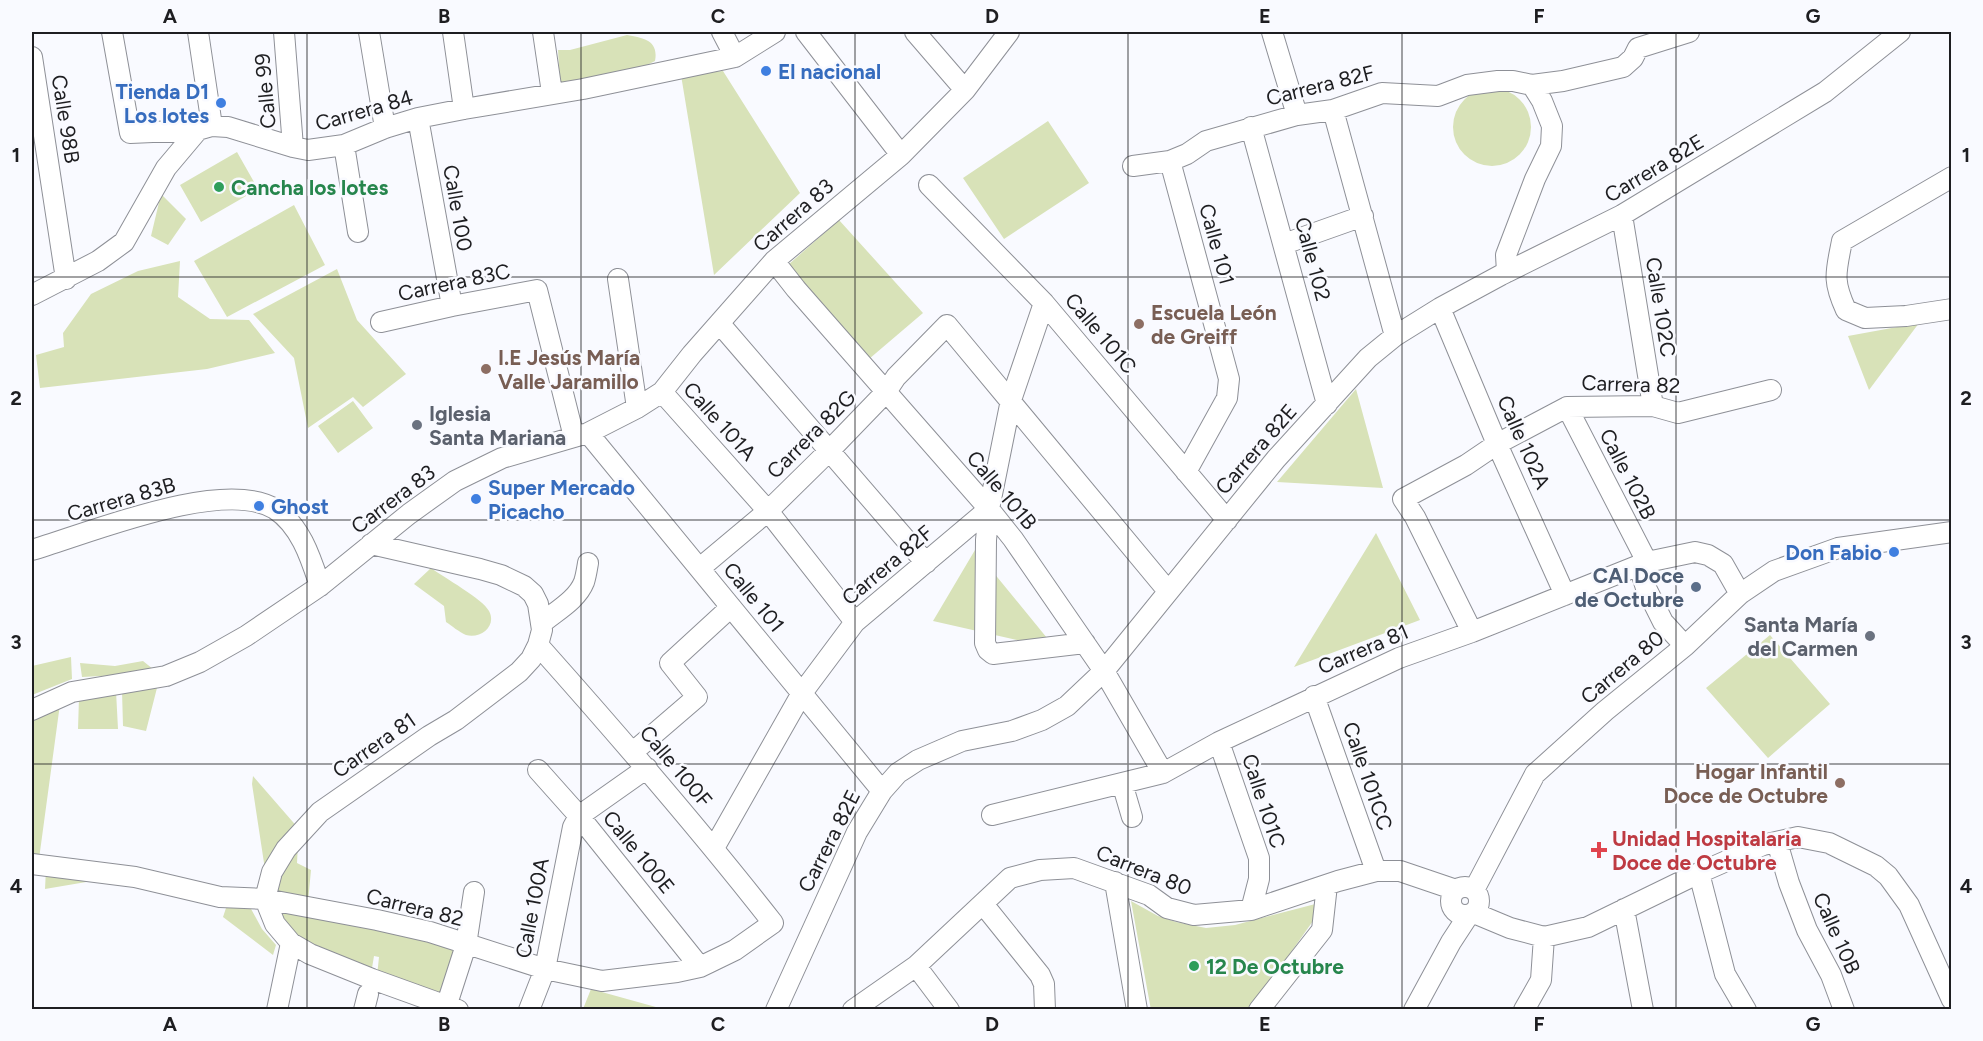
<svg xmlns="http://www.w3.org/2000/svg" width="1983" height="1041" font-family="Figtree,sans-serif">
<rect width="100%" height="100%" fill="#f9faff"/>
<path fill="#d8e2b8" d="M627,35C643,38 659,40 655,61L643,67L560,86L558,50H570Z
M723,71L800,193L714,275L681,75Z
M1453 127a39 39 0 1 1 78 0a39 39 0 1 1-78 0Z
M1048,121L1089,183L1004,239L963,178Z
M237,152L258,189L201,222L180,185Z
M161,194L186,219L168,245L151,236Z
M294,205L325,265L227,317L194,261Z
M839,220L923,313L869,359L788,265Z
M180,261L178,297L210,319L249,320L275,353L207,369L40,388L36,355L64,347L63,333L91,294L138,271Z
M337,269L357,320L406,374L363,407L353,397L308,428L294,358L253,314Z
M1919,323L1869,390L1848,336Z
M1356,389L1383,488L1277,482Z
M353,401L373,428L338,453L318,426Z
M1376,533L1420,620L1294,667Z
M975,550L1056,649L933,621Z
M431,568C443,577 483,599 489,611C497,626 481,639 466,635C459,632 452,626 446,622L444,606L414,584Z
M1770,635L1830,704L1768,758L1706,688Z
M71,657L72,679L32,695V666Z
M143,661L158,673L82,677L80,663L115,666Z
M158,684L146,731L123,726L122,691Z
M116,691L118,729H78L79,698Z
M60,704L39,859L32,858V717Z
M253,776L299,829L266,876L252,784Z
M298,843L297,863L311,870L308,902L271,897L274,872Z
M46,869L98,880L45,889Z
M1131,901L1158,916L1176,922L1206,928L1235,925L1327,901L1251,1009L1151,1010Z
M275,904L455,941L445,1001L377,976L379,957L374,956L371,974C329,956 296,949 275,904Z
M250,907L262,929L276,945L273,955L223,917L226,908Z
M591,989L663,1009H583Z"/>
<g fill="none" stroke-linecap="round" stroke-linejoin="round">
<defs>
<path id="minor" d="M112,32L130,133L198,130
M198,32L212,126
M284,32L293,147
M369,32L385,128
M453,32L464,109
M543,32L552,93
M722,32L735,57
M806,32L901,155
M915,32L965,90
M1272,32L1297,115
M32,57L66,279
M1333,110L1395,336
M418,118L452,306
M1251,127L1327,404
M344,145L358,232
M1170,161L1229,379L1227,398L1186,472
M1133,166L1170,161L1187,154L1206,141L1297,115L1333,110L1382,93L1438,96L1467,85L1498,81H1513L1532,85L1563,81L1623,67L1633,58L1638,48L1689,32
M1952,177L1842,241C1836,272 1832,280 1846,310L1865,318L1906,316L1952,309
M929,185L1044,303L1227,520
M1622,215L1653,406
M1284,244L1363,216
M774,261L796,289L989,509L1013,539L1104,671L1163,773
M1507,272L1506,255L1535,179L1551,146L1552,126L1542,101L1532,85
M618,279L637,408
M32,295L98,261L124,242L166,168L198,130L212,126L228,127L293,147L308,150L344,145L385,128L418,118L464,109L583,89L735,57L775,32
M1440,308L1497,444L1565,595
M381,322L452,306L537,290L574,437
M720,324L926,563
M662,392L768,511L855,622
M1567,407L1647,562
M588,433L882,791
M989,509L986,540L985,643L988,650L993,654L1085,643
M371,544L480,569L501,575L524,586L533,594L538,604L542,630L538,645L531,659L519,672L456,720L429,736L320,812L286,849L272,872L265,899L275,924L291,943L310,954L372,979L458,1010
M32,550C87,534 223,477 275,509C301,526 311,559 320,586
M1639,566L1646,588L1663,622L1685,646
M700,568L768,511L830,450L886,392L896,377L947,325L1168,591
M542,623C556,611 577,600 584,582C586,576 587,569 588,563
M1472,632L1415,517L1403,499L1466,465L1497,444L1567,407L1653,406L1678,413L1771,390
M1314,696L1376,871
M32,710L72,692L166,676L200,662L246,636L320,586L409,514L455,481L502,458L588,433L637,408L662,392L692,354L774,261L901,155L965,90L1009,32
M1219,742L1259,858V879L1251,910
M633,752L697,697L670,663L731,607
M538,770L579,816L700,967
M1122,783L1132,817
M992,815L1163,773L1219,742L1399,658L1472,632L1647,562L1695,552L1708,555L1723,564L1740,594
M1777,842L1789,883L1807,930L1831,975L1844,1010
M714,848L802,693L855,622L989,509L1011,400L1044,303
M32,864L135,877L220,897L265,899L377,920L430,932L545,969L602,981L677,972L700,967L735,950L773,923C698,827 619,736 538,645
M1699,873L1725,974L1746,1010
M1115,882L1137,1010
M1451 901a14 14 0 1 1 28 0a14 14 0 1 1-28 0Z
M1474,890L1535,774L1605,711L1685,646L1740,594L1774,571L1838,548L1952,532
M983,904L1040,975L1044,984L1045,1010
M1624,909L1643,1010
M1474,913L1510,928L1544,937L1588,927L1699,873L1763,845L1798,837L1829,843L1876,866L1888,876L1909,905L1952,1000
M916,966L949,1010
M446,1007L466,945L474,892
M277,1010L291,943
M364,1010L368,994
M529,1010L545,969L573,827L579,816L647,768
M776,1010L857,832L882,791L898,773L918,760L962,741L1012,731L1042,720L1067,706L1104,671L1276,459L1368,358L1395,336L1440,308L1501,275L1622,215L1825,92L1900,32
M853,1010L916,966L1010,878L1040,870L1074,868L1149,895L1167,908L1194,915L1251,910L1338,881L1376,871H1400L1456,890
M1259,1010L1322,930L1327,885
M1414,1010L1451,942L1468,916
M1524,1010L1541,980L1544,937"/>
</defs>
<use href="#minor" stroke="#8e9097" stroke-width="22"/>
<use href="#minor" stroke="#fff" stroke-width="20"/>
</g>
<path fill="none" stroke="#1e1e21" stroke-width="1.5" stroke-opacity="0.55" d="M307,32V1010M581,32V1010M855,32V1010M1128,32V1010M1402,32V1010M1676,32V1010M32,277H1952M32,520H1952M32,764H1952"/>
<g fill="#3f7fe0" stroke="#f9faff" stroke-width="2">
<circle cx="766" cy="71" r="6"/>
<circle cx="221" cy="103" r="6"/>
<circle cx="476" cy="499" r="6"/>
<circle cx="259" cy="506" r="6"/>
<circle cx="1894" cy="552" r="6"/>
</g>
<g fill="#2e9e5b" stroke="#f9faff" stroke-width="2">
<circle cx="219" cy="187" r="6"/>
<circle cx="1194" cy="966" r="6"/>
</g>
<g fill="#8d6e63" stroke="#f9faff" stroke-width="2">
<circle cx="1139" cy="324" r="6"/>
<circle cx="486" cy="369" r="6"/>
<circle cx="1840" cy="783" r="6"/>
</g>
<g fill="#6b7280" stroke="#f9faff" stroke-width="2">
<circle cx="417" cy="425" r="6"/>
<circle cx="1870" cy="636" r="6"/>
</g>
<circle fill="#5c6f8a" stroke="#f9faff" stroke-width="2" cx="1696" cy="587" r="6"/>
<path fill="#e0444e" stroke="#f9faff" stroke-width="2" d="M1596 841h6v6h6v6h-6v6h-6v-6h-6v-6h6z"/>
<g text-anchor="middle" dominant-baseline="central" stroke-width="5" stroke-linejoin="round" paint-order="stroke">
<g font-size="21" font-weight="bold" fill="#366cbe" stroke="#f9faff" text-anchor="start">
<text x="778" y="71">El nacional</text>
<text x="209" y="91" text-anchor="end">Tienda D1<tspan x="209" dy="24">Los lotes</tspan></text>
<text x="488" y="487">Super Mercado<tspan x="488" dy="24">Picacho</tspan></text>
<text x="271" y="506">Ghost</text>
<text x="1882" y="552" text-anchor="end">Don Fabio</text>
</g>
<g font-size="21" fill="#1e1e21" stroke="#f9faff">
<text transform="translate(1320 85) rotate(-14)">Carrera 82F</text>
<text transform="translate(265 91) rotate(-95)">Calle 99</text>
<text transform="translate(364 110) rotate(-16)">Carrera 84</text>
<text transform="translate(66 119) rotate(81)">Calle 98B</text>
<text transform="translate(1654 168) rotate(-31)">Carrera 82E</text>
<text transform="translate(458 208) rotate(80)">Calle 100</text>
<text transform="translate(793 215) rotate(-41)">Carrera 83</text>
<text transform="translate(1217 244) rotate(75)">Calle 101</text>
<text transform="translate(1313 259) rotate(75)">Calle 102</text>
<text transform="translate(454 282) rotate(-12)">Carrera 83C</text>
<text transform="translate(1661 307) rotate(81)">Calle 102C</text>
<text transform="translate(1101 333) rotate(50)">Calle 101C</text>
<text transform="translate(1631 384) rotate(2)">Carrera 82</text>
<text transform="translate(720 421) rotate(48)">Calle 101A</text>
<text transform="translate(811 434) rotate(-45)">Carrera 82G</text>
<text transform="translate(1524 442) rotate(66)">Calle 102A</text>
<text transform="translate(1256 449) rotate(-49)">Carrera 82E</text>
<text transform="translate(1628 474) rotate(63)">Calle 102B</text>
<text transform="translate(1002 490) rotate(50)">Calle 101B</text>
<text transform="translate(121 499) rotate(-16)">Carrera 83B</text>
<text transform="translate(393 499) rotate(-37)">Carrera 83</text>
<text transform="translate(887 565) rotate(-40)">Carrera 82F</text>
<text transform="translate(754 597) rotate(51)">Calle 101</text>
<text transform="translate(1363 649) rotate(-23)">Carrera 81</text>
<text transform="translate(1622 667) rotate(-40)">Carrera 80</text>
<text transform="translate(374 745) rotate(-35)">Carrera 81</text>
<text transform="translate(676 766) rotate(50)">Calle 100F</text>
<text transform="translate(1368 776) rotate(71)">Calle 101CC</text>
<text transform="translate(1264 801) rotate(72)">Calle 101C</text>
<text transform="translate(829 841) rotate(-63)">Carrera 82E</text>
<text transform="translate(639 852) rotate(51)">Calle 100E</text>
<text transform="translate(1144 870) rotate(22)">Carrera 80</text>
<text transform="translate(415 907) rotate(14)">Carrera 82</text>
<text transform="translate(532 908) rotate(-79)">Calle 100A</text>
<text transform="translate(1837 933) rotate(66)">Calle 10B</text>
</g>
<g font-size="21" font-weight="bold" fill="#27864d" stroke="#f9faff" text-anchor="start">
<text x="231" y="187">Cancha los lotes</text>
<text x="1206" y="966">12 De Octubre</text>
</g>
<g font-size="21" font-weight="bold" fill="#785e54" stroke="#f9faff" text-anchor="start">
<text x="1151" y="312">Escuela León<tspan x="1151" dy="24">de Greiff</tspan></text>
<text x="498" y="357">I.E Jesús María<tspan x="498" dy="24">Valle Jaramillo</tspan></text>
<text x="1828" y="771" text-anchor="end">Hogar Infantil<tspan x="1828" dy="24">Doce de Octubre</tspan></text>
</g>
<g font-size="21" font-weight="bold" fill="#5b616d" stroke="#f9faff" text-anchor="start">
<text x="429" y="413">Iglesia<tspan x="429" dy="24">Santa Mariana</tspan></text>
<text x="1858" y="624" text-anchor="end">Santa María<tspan x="1858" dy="24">del Carmen</tspan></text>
</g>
<g font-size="21" font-weight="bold" fill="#4e5e75" stroke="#f9faff" text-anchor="end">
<text x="1684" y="575">CAI Doce<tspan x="1684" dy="24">de Octubre</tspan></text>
</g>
<g font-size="21" font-weight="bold" fill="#be3a42" stroke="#f9faff" text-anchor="start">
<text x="1612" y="838">Unidad Hospitalaria<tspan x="1612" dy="24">Doce de Octubre</tspan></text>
</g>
</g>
<rect width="1983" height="1041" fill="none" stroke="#f9faff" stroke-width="66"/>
<rect x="33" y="33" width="1917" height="975" fill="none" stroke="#1e1e21" stroke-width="2"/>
<g font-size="20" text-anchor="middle" font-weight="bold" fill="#1e1e21">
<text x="170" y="23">A</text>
<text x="444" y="23">B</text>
<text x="718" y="23">C</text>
<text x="992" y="23">D</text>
<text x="1265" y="23">E</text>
<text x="1539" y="23">F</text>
<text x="1813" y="23">G</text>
<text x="16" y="162">1</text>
<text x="1966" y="162">1</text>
<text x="16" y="405">2</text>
<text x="1966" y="405">2</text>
<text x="16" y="649">3</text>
<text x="1966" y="649">3</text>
<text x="16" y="893">4</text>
<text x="1966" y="893">4</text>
<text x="170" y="1031">A</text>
<text x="444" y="1031">B</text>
<text x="718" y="1031">C</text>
<text x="992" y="1031">D</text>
<text x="1265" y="1031">E</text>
<text x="1539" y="1031">F</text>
<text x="1813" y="1031">G</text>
</g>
</svg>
